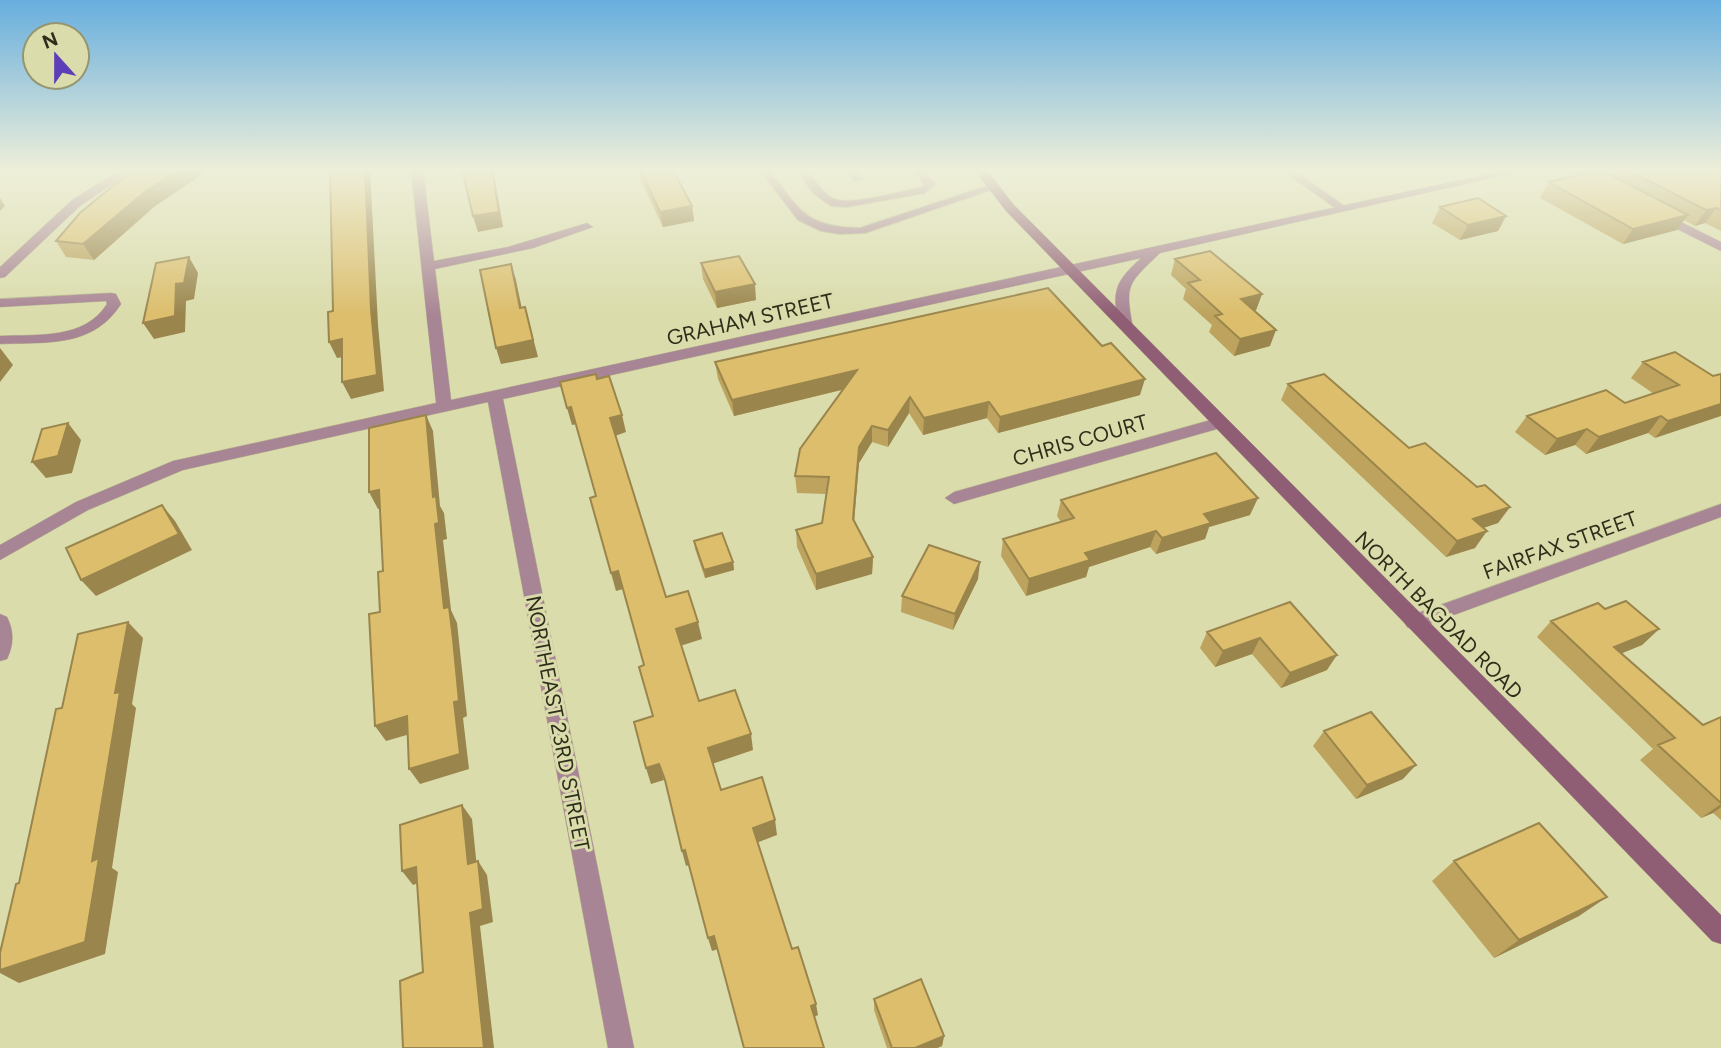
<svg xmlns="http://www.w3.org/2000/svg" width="1721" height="1048" font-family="Figtree,sans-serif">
<rect width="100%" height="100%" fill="#dadcab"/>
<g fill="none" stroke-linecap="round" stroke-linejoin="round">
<defs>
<path id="lane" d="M759,169H769C799,210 805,227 860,228L990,185L999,187L865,233L840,234L821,231L798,220Z
M796,169H806C814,179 821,192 832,198C847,207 903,191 922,187L924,184L913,169H923L935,184L925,193L847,207L831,206L814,194Z
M845,169H855L863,179L854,181Z
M1281,169H1292L1347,208L1338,210Z"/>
<path id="street" d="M122,169H135L80,206L5,277L0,278V267L72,200Z
M411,169H423L434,261L508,247L587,223L593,227L533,248L435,269L451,400L1511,169H1531L1160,253C1129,283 1124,284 1133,327L1126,331L1119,327C1112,291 1114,283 1141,258L503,399L634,1048H608L488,402L183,470L88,510L0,560V545L76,502L173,461L436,403Z
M1567,169H1581L1609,185L1599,187Z
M1659,211L1721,242V251L1655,218L1653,215Z
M111,293L116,294L121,304C93,348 47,342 0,344V336C38,334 84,340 107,304L106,301L0,307V299Z
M1218,418L1224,419L1226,423L1224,427L954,504L945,498L954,492Z
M1721,504V517L1421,627L1414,630L1407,627L1404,622L1407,617Z
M0,614L7,617C14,631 14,644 7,659L0,661Z"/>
<path id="secondary" d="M974,169H986L1014,205L1721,915V944L1712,941L1006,211Z"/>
</defs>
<use href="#lane" stroke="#b8b98e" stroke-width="2"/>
<use href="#street" stroke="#b8b98e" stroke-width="1"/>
<use href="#secondary" stroke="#b8b98e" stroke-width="1"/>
<use href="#lane" fill="#a88595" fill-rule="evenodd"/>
<use href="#street" fill="#a88595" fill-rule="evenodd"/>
<use href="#secondary" fill="#8f5d74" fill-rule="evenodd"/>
</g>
<path fill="#bda35d" d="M139,169H210L155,206L94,260L66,257L56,241Z
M638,169H658L692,206L694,221L663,227L639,177Z
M1617,169H1721V231L1705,223L1695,226L1684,220L1677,230L1623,244L1540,198L1549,182L1613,176Z
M1440,207L1506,216L1498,231L1460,240L1432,223Z
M1175,259L1262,294L1256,310L1254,311L1270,346L1234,356L1209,332L1212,325L1183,299L1186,289L1171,275Z
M701,263L756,300L717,308L703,279Z
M715,362L1140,395L998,433L987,418L923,435L909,413L888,447L872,442L859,463L854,521L873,557L872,574L816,590L797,547L796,530L822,523L826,494L797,493L795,476L842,390L734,416L718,379Z
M1643,362L1713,376L1655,438L1648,433L1586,454L1575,445L1545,455L1515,432L1527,416L1625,403L1654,394L1631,378Z
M1288,384L1409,448L1510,507L1498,523L1483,528L1475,548L1446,557L1281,400Z
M1061,500L1250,515L1209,527L1205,539L1156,554L1150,547L1089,567L1086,577L1026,596L1001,556L1003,539L1061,522L1057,516Z
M694,541L733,562L734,570L705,578L695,549Z
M978,579L953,630L901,612L902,596Z
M1290,602L1327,670L1281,688L1252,654L1215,667L1200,648L1207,632Z
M1605,609L1659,629L1642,645L1622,653L1703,725L1721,717V820L1713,813L1701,818L1640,760L1653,749L1537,637L1551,621Z
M1324,731L1403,779L1356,799L1313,746Z
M1454,861L1579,916L1494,958L1432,881Z
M874,999L944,1036L942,1046L937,1048H887L874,1010Z"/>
<path fill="#9a854c" d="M179,169H210L155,206L94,260L83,244L146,191Z
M365,169H370L378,325L384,391L351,399L342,382L371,309Z
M492,169H493L503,227L478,232L473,216Z
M0,198L5,206L0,211Z
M692,206L694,221L663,227L660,212Z
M1716,208L1705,223L1695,226L1706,210Z
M1688,215L1677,230L1623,244L1633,229Z
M1506,216L1498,231L1460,240L1468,225Z
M189,257L198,273L194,299L186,301L185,332L154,339L143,323L176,284Z
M511,264L516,280L525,324L520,308Z
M755,284L756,300L717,308L715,292Z
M1262,294L1256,310L1235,315L1241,299Z
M525,307L538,357L501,364L496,348Z
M1276,330L1270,346L1234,356L1240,339Z
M342,339L349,356L337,358L329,342Z
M0,348L13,365L0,382Z
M857,370V386L734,416L732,400Z
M1145,379L1140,395L998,433L1000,417Z
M910,397L909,413L888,447V430Z
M989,402L987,418L923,435L924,418Z
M1721,404V416L1655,438L1668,421Z
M571,407L577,424L572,425L567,408Z
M426,415L433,431L440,506L444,513L447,539L443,540L451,610L457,623L467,716L463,718L469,769L420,784L409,769L444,608L435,524Z
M622,415L626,432L615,436L610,418Z
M1661,416L1648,433L1586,454L1599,437Z
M68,423L81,440L72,473L46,478L32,462Z
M872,426V442L859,463L853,535V519L859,447Z
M1587,429L1575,445L1545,455L1557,439Z
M379,490L387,507L378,509L369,492Z
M1258,498L1250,515L1209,527L1205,539L1156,554L1162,538L1204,514Z
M162,505L175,521L192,550L96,596L81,580Z
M1510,507L1498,523L1462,535L1473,519Z
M1156,531L1150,547L1089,567L1086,577L1026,596L1029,579L1085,553Z
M1487,531L1475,548L1446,557L1457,541Z
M873,557L872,574L816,590V574Z
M733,562L734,570L705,578L704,570Z
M980,562L978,579L953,630L955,614Z
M618,571L623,589L616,591L611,573Z
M128,622L143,638L132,704L136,708L112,868L118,872L105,954L19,983L0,973V970L115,693Z
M698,622L702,639L680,646L676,629Z
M1659,629L1642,645L1598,663L1614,647Z
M1260,638L1252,654L1215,667L1223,651Z
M1337,655L1327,670L1281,688L1290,673Z
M407,716L417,732L386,741L375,726Z
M751,734L753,750L712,764L708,748Z
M659,764L664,780L651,784L646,768Z
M1416,765L1403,779L1356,799L1367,785Z
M1721,804V807L1713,813L1701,818Z
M462,805L472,819L478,878L468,864Z
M775,820L777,835L756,843L753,828Z
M685,850L689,865L686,866L682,851Z
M478,861L487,875L493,922L480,926L494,1048H484L470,913Z
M416,867L427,880L413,885L402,871Z
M1607,897L1579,916L1494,958L1519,940Z
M714,936L718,949L712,951L708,938Z
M816,1004L818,1015L812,1018L811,1006Z
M944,1036L942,1046L937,1048H915Z"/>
<path fill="#dcbe6c" stroke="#9a854c" stroke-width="2" d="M139,169H179L146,191L83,244L56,241L80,213L115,184Z
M330,169H365L371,309L377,375L342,382V339L329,342L328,312L333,311Z
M462,169H492L499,212L473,216Z
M640,169H658L675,174L692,206L660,212Z
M1625,169H1721V210L1716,208L1706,210Z
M1601,170L1688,215L1633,229L1549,182Z
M1478,198L1506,216L1468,225L1440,207Z
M1210,251L1262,294L1241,299L1276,330L1240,339L1215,316L1222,314L1188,283L1200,280L1175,259Z
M739,256L755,284L715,292L701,263Z
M189,257L184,283L176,284L175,316L143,323L156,263Z
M511,264L520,308L525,307L533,340L496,348L480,270Z
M1048,288L1102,346L1111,343L1145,379L1000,417L989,402L924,418L910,397L888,430L872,426L859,447L853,519L873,557L816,574L796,530L822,523L829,477L795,476L800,449L857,370L732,400L715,362Z
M1675,352L1713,376L1721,374V404L1668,421L1661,416L1599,437L1587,429L1557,439L1527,416L1606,390L1625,403L1679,385L1643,362Z
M596,374L597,379L609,376L622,415L610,418L666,597L688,591L698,622L676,629L699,701L735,690L751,734L708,748L721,790L762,777L775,820L753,828L792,949L798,947L816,1004L811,1006L824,1048H744L714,936L708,938L685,850L682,851L665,780L659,764L646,768L634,722L653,716L639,667L644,665L618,571L611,573L590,498L596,496L571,407L567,408L560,382Z
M1324,374L1409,448L1425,443L1477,487L1485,485L1510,507L1473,519L1487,531L1457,541L1288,384Z
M426,415L433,497L436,496L439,523L435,524L444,608L449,607L453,639L459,701L454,702L460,754L409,769L407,716L375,726L369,614L380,612L378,572L383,571L379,490L369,492V428Z
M68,423L58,456L32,462L42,429Z
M1216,453L1258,498L1204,514L1211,523L1162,538L1156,531L1085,553L1090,560L1029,579L1003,539L1074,518L1061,500Z
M162,505L179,534L81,580L66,548Z
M722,533L733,562L704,570L694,541Z
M929,545L980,562L955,614L902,596Z
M1626,601L1659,629L1614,647L1703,725L1721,717V803L1658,745L1675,738L1551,621L1598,603L1605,609Z
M1290,602L1337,655L1290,673L1260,638L1223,651L1207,632Z
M128,622L115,693L120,692L92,861L99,858L85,942L0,970V953L16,884L19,883L56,709L62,708L78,634Z
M1371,712L1416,765L1367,785L1324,731Z
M462,805L468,864L478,861L483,909L470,913L484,1048H403L400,981L423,972L416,867L402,871L400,825Z
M1539,823L1607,897L1519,940L1454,861Z
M921,979L944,1036L915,1048H892L874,999Z"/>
<linearGradient id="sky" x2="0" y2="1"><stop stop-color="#67aede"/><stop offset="0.54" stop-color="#eeefd9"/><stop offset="1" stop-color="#eeefd9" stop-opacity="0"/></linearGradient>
<rect width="1721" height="315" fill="url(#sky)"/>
<g text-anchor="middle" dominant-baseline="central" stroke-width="6" stroke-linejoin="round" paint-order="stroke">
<g font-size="21" fill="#2e2e1b" stroke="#dadcab">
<text transform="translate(750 319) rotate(-13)">GRAHAM STREET</text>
<text transform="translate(1080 440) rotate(-16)">CHRIS COURT</text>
<text transform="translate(1560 545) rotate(-20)">FAIRFAX STREET</text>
<text transform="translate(1439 615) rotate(45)">NORTH BAGDAD ROAD</text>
<text transform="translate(558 723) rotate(79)">NORTHEAST 23RD STREET</text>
</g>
</g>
<g transform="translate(56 56) rotate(339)"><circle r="33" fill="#dadcab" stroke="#959671" stroke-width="2"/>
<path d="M0-5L12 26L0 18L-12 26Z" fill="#5e3eb7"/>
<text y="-10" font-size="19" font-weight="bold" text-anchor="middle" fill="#2e2e1b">N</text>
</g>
</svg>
